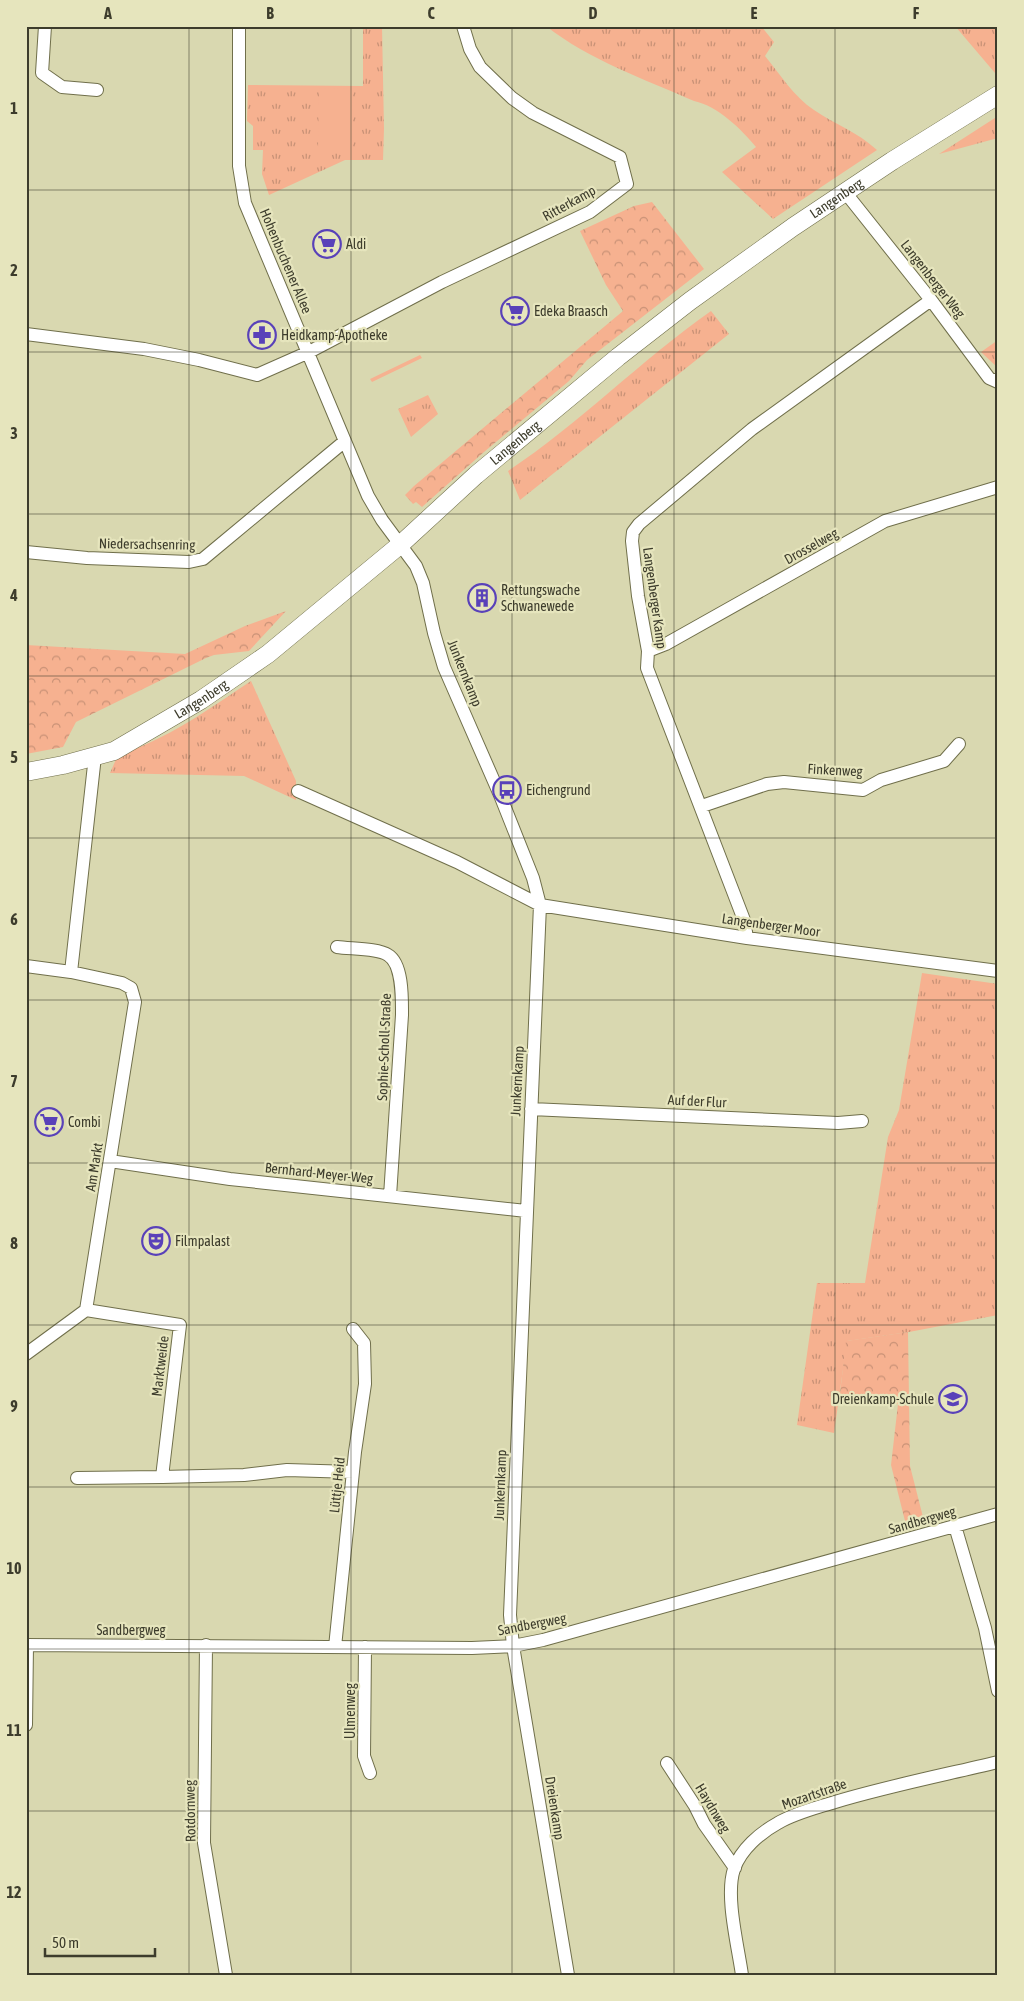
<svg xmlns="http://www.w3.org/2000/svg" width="1024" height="2001" font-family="'Asap Condensed',sans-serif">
<defs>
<pattern id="grass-tufts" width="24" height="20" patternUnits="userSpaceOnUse" patternTransform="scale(1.25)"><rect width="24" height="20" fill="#f6b190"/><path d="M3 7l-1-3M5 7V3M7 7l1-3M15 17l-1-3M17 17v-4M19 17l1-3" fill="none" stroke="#c89176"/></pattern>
<pattern id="forest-crowns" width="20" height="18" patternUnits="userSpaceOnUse" patternTransform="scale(1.25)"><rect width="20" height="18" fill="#f6b190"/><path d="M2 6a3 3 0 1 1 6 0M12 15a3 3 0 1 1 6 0" fill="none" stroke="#c89176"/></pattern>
</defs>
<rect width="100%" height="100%" fill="#d9d8b0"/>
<path fill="url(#grass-tufts)" d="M363,26H382L384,129L383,160H345L269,195L262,174L263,150H253V126L247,121L248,85L363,86Z
M546,26H761L774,42L765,56C780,74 794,97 814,110C836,125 856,131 877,150L773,219L722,172L756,147C741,129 718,106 694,101C644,79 589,60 546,26Z
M955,26H998V72L995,73Z
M998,116V138L939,154Z
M711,311L729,334L520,500L508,471C580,423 640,361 711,311Z
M998,340V368L981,352Z
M420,355L422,358L372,382L370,379Z
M428,395L438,414L411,437L398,409Z
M251,681L296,781V800L244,776L110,773L118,755C166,740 209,709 251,681Z
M922,973L998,984V1315L909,1332L847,1341L834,1433L797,1425L817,1283H865L888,1137L899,1110Z"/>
<path fill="url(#forest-crowns)" d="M652,202L704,269L587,360L569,381L484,452L422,507L416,502L413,504L405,495L414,486L623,311L606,285L580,231L634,206Z
M286,611L249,651L214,655L206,658L76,722L63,747L26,754V645L185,654L245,626Z
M908,1332L910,1466L924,1521L906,1525L891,1465L898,1404L839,1402L846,1341Z"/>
<path fill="#f6b190" d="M319,88L353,89L352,149H318Z"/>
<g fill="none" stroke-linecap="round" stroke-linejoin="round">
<defs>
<path id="street" d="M45,26L42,73L62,87L97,90
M239,26V166L245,203L368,496L382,520L416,566L423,583L434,633L444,667L500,795L533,878L540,905L510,1615L513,1646L568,1975
M845,192L931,300L989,378L998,382
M26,334L144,349L199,360L257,375L309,352L442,282L590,212L627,184L620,157L533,113L512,98L480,67L470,49L463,26
M26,552L87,558L189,562L203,559L345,441
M648,651L666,644L885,521L998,487
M298,791L457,862L540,905L747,938L998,971
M702,806L767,784L784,782L863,790L881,780L944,761L959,744
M747,938L744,920L647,668L648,651L638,596L632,541L633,532L639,524L752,429L931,300
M337,947C350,949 378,948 388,955C403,964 402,999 402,1015L390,1196
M26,966L71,972L95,756
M531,1109L838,1123L862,1121
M110,1161L230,1179L526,1211
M86,1310L180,1325L162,1477L244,1475L287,1470L353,1472
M26,1354L86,1310L135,1002L131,988L122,983L71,972
M77,1478L162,1477
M955,1526L985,1628L998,1691
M26,1645L472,1648L513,1646L543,1640L998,1514
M206,1645L204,1843L226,1975
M335,1647L355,1452L365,1384L364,1343L353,1329
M365,1647L364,1756L370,1773
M26,1725L27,1645
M667,1763L695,1806L704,1824L735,1868
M742,1975C738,1946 725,1896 734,1869C741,1849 760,1833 778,1823C795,1813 816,1808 835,1802C888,1786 944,1775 998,1762"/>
<g id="secondary">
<path id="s1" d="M26,772L63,765L114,751L201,700L268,654L401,544L476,475L618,357L690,301L793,227L892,161L998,95"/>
</g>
</defs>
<use href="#street" stroke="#706f4b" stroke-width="14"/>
<use href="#secondary" stroke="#706f4b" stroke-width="19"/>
<use href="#street" stroke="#fff" stroke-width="12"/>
<use href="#secondary" stroke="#fff" stroke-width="18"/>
</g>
<path fill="none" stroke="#3d3c2c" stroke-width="1" stroke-opacity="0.55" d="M189,26V1975M351,26V1975M512,26V1975M674,26V1975M835,26V1975M26,190H998M26,352H998M26,514H998M26,676H998M26,838H998M26,1000H998M26,1163H998M26,1325H998M26,1487H998M26,1649H998M26,1811H998"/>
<defs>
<symbol id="supermarket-ring" viewBox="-11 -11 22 22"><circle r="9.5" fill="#e6e5bd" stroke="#5941b9" stroke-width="1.5"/><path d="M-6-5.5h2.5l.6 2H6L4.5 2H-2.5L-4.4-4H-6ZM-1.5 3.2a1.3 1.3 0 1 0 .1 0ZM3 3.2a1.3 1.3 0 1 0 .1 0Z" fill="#5941b9"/></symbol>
<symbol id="pharmacy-ring" viewBox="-11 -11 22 22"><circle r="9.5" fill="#e6e5bd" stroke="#5941b9" stroke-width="1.5"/><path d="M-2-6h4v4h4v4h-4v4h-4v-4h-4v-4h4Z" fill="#5941b9"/></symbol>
<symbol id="building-ring" viewBox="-11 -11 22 22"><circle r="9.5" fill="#e6e5bd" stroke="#5941b9" stroke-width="1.5"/><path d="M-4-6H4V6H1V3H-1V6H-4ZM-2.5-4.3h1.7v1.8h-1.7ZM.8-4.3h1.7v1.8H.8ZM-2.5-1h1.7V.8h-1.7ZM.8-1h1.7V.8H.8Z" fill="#5941b9"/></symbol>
<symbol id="bus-ring" viewBox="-11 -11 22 22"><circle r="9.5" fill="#e6e5bd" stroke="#5941b9" stroke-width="1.5"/><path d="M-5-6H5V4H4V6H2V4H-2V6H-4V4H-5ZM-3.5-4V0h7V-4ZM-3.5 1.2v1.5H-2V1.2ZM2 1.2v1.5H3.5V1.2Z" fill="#5941b9"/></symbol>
<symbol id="theatre-ring" viewBox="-11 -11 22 22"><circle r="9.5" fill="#e6e5bd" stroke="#5941b9" stroke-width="1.5"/><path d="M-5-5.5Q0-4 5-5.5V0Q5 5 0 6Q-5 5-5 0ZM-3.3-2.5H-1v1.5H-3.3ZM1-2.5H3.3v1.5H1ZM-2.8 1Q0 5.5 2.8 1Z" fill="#5941b9"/></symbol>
<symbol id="school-ring" viewBox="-11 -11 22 22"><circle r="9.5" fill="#e6e5bd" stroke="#5941b9" stroke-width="1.5"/><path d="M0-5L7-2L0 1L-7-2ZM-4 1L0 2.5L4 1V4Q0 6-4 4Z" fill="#5941b9"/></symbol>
</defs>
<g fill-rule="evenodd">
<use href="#supermarket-ring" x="311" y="228" width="32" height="32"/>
<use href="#supermarket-ring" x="499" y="295" width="32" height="32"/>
<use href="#pharmacy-ring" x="246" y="319" width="32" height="32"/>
<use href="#building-ring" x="466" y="582" width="32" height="32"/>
<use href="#bus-ring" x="491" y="774" width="32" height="32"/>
<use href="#supermarket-ring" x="33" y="1106" width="32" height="32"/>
<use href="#theatre-ring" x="140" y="1225" width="32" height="32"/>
<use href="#school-ring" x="937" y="1383" width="32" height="32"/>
</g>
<g text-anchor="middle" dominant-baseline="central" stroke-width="4.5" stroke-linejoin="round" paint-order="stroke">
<g font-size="14" fill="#3d3c2c" stroke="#e6e5bd">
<text stroke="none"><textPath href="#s1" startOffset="1002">Langenberg</textPath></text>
<text transform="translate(569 203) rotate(-29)">Ritterkamp</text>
<text transform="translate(286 261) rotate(67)">Hohenbuchener Allee</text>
<text transform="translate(933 279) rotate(52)">Langenberger Weg</text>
<text stroke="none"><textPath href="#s1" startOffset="598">Langenberg</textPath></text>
<text transform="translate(147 544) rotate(1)">Niedersachsenring</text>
<text transform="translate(811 546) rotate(-29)">Drosselweg</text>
<text transform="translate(655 598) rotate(82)">Langenberger Kamp</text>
<text transform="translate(465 673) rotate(68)">Junkernkamp</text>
<text stroke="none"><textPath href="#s1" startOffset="192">Langenberg</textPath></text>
<text transform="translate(835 770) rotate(3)">Finkenweg</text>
<text transform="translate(771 925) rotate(8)">Langenberger Moor</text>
<text transform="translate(384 1047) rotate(-88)">Sophie-Scholl-Straße</text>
<text transform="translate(517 1081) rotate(-87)">Junkernkamp</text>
<text transform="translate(697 1101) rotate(3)">Auf der Flur</text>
<text transform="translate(94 1167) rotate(-81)">Am Markt</text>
<text transform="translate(319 1173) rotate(6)">Bernhard-Meyer-Weg</text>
<text transform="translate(160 1366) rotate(-83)">Marktweide</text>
<text transform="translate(337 1485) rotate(-84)">Lüttje Heid</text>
<text transform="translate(500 1485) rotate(-88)">Junkernkamp</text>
<text transform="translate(922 1520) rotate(-16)">Sandbergweg</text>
<text transform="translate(532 1624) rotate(-11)">Sandbergweg</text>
<text x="131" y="1630">Sandbergweg</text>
<text transform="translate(350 1711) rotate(-90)">Ulmenweg</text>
<text transform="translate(814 1794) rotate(-19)">Mozartstraße</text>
<text transform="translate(555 1808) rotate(81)">Dreienkamp</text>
<text transform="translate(713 1808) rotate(59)">Haydnweg</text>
<text transform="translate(190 1811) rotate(-91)">Rotdornweg</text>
</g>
<g font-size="14" fill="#3d3c2c" stroke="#e6e5bd" text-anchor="start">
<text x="346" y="244">Aldi</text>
<text x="534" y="311">Edeka Braasch</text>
<text x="281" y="335">Heidkamp-Apotheke</text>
<text x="501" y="590">Rettungswache<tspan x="501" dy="16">Schwanewede</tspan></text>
<text x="526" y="790">Eichengrund</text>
<text x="68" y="1122">Combi</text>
<text x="175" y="1241">Filmpalast</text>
<text x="934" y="1399" text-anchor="end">Dreienkamp-Schule</text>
</g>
</g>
<rect width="1024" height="2001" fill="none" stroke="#e6e5bd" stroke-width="55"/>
<path d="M45 1948v8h110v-8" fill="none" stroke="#3d3c2c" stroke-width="2.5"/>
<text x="52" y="1948" font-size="15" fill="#3d3c2c" stroke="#e6e5bd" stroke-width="4" paint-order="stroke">50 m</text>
<rect x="28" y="28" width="968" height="1946" fill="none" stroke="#3d3c2c" stroke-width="2"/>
<g font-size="16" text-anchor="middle" font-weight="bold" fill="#3d3c2c">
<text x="108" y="19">A</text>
<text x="270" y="19">B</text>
<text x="431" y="19">C</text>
<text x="593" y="19">D</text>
<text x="754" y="19">E</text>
<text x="916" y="19">F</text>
<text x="14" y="114">1</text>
<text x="14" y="276">2</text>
<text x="14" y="439">3</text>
<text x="14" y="601">4</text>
<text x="14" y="763">5</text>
<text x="14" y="925">6</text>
<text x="14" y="1087">7</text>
<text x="14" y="1249">8</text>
<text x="14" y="1412">9</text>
<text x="14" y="1574">10</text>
<text x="14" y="1736">11</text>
<text x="14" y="1898">12</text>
</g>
</svg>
